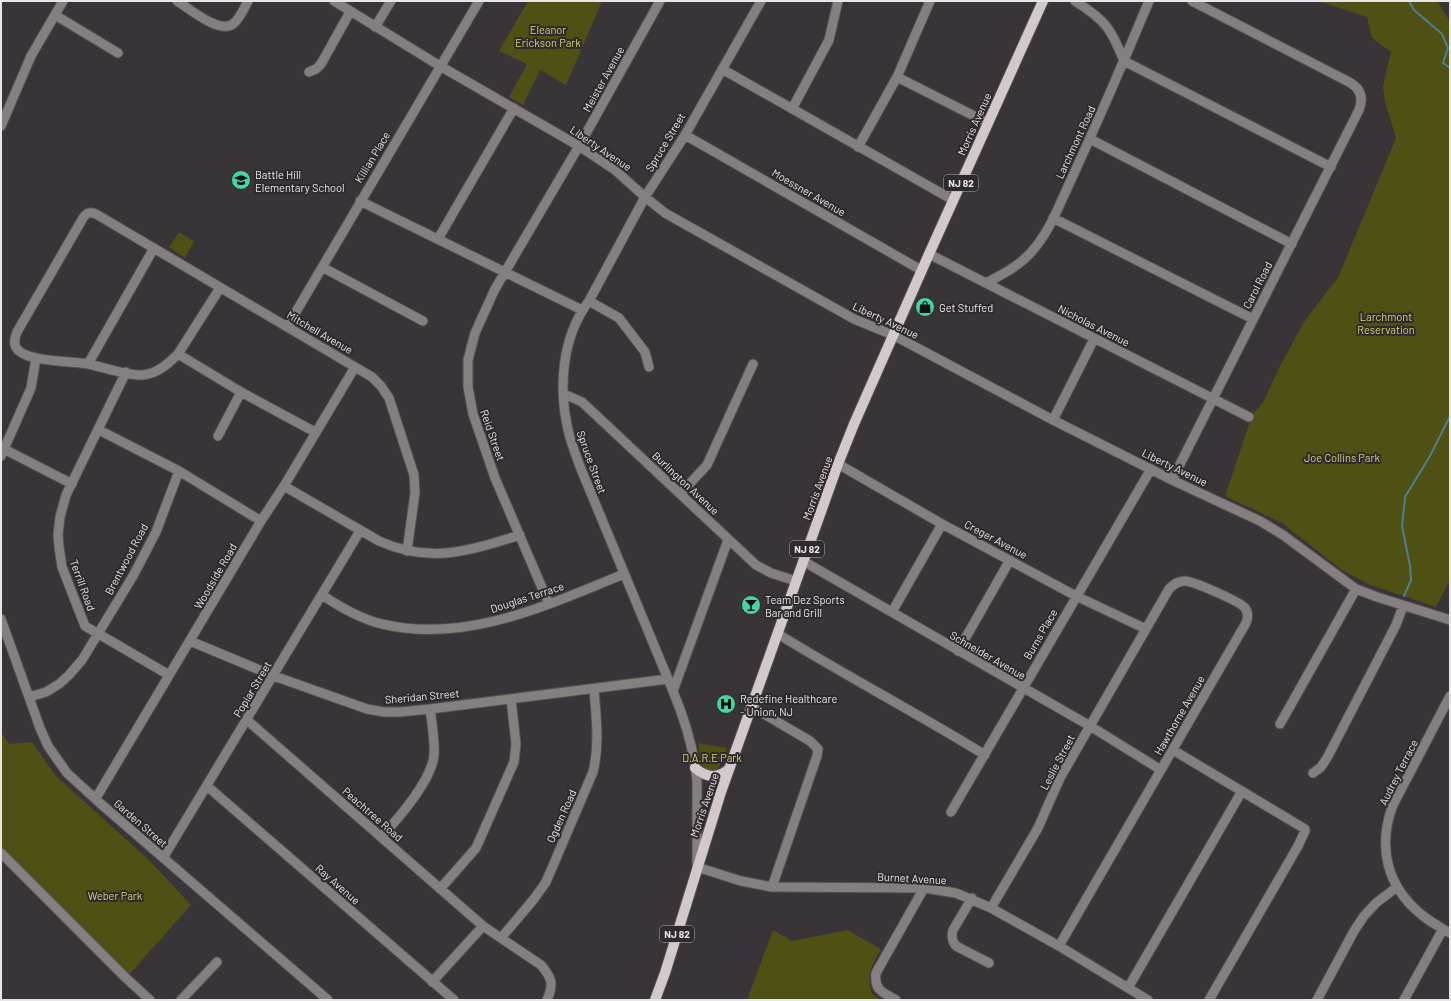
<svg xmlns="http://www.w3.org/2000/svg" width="1451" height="1001" font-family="Barlow,sans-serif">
<rect width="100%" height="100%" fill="#383438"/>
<path fill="#4f5014" d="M528,1H602L566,85L540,70L523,105L509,97L527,64L499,51Z
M1318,1H1437L1450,21V580L1436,607L1368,584L1342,570L1282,523L1225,496L1252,415L1263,402L1280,366L1304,322L1328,290L1338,278L1396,138L1385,102L1383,86L1391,52L1372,38L1367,17Z
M179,232L194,241L185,258L169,247Z
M1,732L9,744L32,742L56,776L149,860L191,905L126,978L1,847Z
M698,743L727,748L718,770L715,772L703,770Z
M773,930L792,941L847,930L881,949C871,968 866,972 872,994L881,1000H747Z"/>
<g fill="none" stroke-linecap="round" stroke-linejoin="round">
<path stroke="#4d7f91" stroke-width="2" d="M1409,1L1414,10L1442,34L1448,48L1443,63L1450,68
M1404,596L1411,580L1410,566L1402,526L1405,497L1430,456L1450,416"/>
<defs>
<path id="minor" d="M177,1C190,9 219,34 233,24C240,19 244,8 248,1
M334,1L440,66L579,146L615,170L645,197L665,213L854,319L893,335L1053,420L1172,480L1260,521L1283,535L1356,589L1377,597L1450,620
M761,1L685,135L645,197L589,301C561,338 558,390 569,434C572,446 577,458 581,469L673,691C685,720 694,749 697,781V867L741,881L772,887L924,888L956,893L991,908L1059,946L1148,1000
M1075,1C1105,20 1111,28 1124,61
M55,15L118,53
M375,27L391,1
M1124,61L1331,167
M722,69L953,200
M309,72L316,69L321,64L350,12
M897,77L988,123
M792,109L829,40L838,1
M1,126L31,56L63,1
M685,135L921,270
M1090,139L1292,244
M858,147L897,77L930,1
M360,201L582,310
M1053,218L1253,319
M438,239L514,108
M929,254L1249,417
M322,267L423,321
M986,283C1003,274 1021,265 1033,250C1050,231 1060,203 1071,180C1098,121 1124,61 1149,1
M220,288L178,354C168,364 157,374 142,375C128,376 103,367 88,364C71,361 32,362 19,351C13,346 14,339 17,332L83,218C87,212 90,212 96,214L355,367L372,377L381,386L389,398L414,475L415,493L407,551
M589,301L619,318L645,352L649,367
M287,327L479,1
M178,354L241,392L315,432
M88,364L154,248
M126,372L66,495L60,517L58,535L59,547L62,567L85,626L169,675
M564,394L582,402L756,565L771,573L796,581
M1053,420L1094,339
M99,430L179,471L261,521
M218,436L241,392
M4,449L72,484
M1,456L31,388L36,358
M838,464L942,524L1076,596L1146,629
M1172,480L1359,110C1364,97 1360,88 1349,82L1192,1
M284,486L379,541C430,564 469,551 520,535
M680,494L707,465L753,364
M803,561L1090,726L1161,770
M322,595C340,607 360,619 382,624C466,644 547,605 624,574
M549,604L495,478L473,414L468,387V360L475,333L495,289L579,146L660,1
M892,612L942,524
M1,619L40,728L48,746L67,773L101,804L328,1000
M778,634C846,676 917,713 985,755
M190,641L274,676L367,709L384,712H400L430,709L668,679
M958,651L1010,560
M673,691L728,540
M1450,696L1393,805C1377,847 1387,887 1422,915C1430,922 1440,927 1450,933
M29,697L46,692L59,684L69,675L82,660L133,576L156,532L179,471
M752,707L810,741L818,749L817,756L772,887
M247,720L483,926L541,965C552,978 554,984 547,1000
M1280,724L1356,589
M1173,750L1305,829V831L1298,846L1209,1000
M1313,773L1321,767L1327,758L1396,625L1403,606
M207,786L454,1000
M96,798L261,521L284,486L355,367
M951,812L1151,469
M381,837C398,819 432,780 434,755C435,740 432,724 430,709
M1,853L126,978L150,1000
M163,858L360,531
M440,889L476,848L514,762L516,744L511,699
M972,898L953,930C951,937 952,941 956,946L989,963
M991,908L1038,828L1060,778L1169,589C1174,584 1178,581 1185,581C1193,581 1241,602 1245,608C1248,612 1248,618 1246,623L1059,946
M501,938L534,899L546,882L593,772C600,744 596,717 594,689
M432,982L483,926
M1128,988L1242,791
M181,1000L217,962
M896,1000C882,992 874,990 876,973L924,888
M1317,1000L1354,931L1364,916L1376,903L1397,887
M1404,1000L1443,929"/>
<path id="major" d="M695,768C707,778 718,779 729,769
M655,1000L665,973L721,792L838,464L854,424L929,254L1043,1"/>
</defs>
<use href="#minor" stroke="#545054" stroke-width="11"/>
<use href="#major" stroke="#545054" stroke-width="12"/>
<use href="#minor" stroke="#848080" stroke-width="9"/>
<use href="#major" stroke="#d2caca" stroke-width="10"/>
</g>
<defs>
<symbol id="school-disc" viewBox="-11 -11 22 22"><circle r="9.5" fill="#43d4a0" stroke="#2e2a2e"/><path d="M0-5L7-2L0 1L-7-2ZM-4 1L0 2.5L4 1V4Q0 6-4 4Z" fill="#111"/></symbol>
<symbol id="shop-disc" viewBox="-11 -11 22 22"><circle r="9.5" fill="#43d4a0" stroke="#2e2a2e"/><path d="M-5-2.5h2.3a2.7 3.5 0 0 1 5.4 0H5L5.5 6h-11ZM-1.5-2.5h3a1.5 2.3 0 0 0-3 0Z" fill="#111"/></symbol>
<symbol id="bar-disc" viewBox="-11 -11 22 22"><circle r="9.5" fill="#43d4a0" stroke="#2e2a2e"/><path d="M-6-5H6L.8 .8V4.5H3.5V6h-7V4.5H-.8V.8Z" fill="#111"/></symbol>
<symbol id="hospital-disc" viewBox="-11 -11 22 22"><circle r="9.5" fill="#43d4a0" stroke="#2e2a2e"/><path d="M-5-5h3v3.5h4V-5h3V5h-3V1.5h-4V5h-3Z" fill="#111"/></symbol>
</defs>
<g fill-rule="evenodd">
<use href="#school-disc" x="230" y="169" width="22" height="22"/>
<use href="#shop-disc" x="914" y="296" width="22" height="22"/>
<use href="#bar-disc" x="740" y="594" width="22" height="22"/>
<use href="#hospital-disc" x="715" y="693" width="22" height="22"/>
</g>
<g text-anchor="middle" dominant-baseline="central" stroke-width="4" stroke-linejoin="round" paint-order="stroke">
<g fill="#2e2a2e" stroke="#b0adb0" stroke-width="1">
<rect x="944" y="175" width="34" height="16" rx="3"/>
<rect x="790" y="541" width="34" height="16" rx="3"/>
<rect x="660" y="926" width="34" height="16" rx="3"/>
</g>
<g font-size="10" font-weight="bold" fill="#e8e5e8">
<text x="961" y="183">NJ 82</text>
<text x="807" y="549">NJ 82</text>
<text x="677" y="934">NJ 82</text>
</g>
<g font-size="11" fill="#d2d56e" stroke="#2e2a2e">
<text x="548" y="29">Eleanor<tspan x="548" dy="13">Erickson Park</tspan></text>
<text x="1386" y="316">Larchmont<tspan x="1386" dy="13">Reservation</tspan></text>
<text x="1342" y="457">Joe Collins Park</text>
<text x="712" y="757">D.A.R.E Park</text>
<text x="115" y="895">Weber Park</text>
</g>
<g font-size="11" fill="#e8e5e8" stroke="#2e2a2e">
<text transform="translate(603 79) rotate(-61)">Meister Avenue</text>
<text transform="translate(974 124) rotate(-66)">Morris Avenue</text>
<text transform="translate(665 142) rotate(-59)">Spruce Street</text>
<text transform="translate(1075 142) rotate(-65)">Larchmont Road</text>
<text transform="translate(601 148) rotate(34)">Liberty Avenue</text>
<text transform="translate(372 157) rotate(-59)">Killian Place</text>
<text transform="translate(809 192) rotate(30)">Moessner Avenue</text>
<text transform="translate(1257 285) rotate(-63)">Carol Road</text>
<text transform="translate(886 320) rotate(25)">Liberty Avenue</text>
<text transform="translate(1094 325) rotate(27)">Nicholas Avenue</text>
<text transform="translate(320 332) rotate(30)">Mitchell Avenue</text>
<text transform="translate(493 435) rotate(71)">Reid Street</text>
<text transform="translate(592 462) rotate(70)">Spruce Street</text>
<text transform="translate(1175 467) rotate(26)">Liberty Avenue</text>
<text transform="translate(686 483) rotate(43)">Burlington Avenue</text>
<text transform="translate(817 488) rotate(-70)">Morris Avenue</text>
<text transform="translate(996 539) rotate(28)">Creger Avenue</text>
<text transform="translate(126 559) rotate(-62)">Brentwood Road</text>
<text transform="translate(215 576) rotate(-60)">Woodside Road</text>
<text transform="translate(83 585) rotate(70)">Terrill Road</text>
<text transform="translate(527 597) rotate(-18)">Douglas Terrace</text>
<text transform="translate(1040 634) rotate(-60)">Burns Place</text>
<text transform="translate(988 655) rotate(30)">Schneider Avenue</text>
<text transform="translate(252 689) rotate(-59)">Poplar Street</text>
<text transform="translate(422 696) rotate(-5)">Sheridan Street</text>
<text transform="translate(1179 715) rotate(-60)">Hawthorne Avenue</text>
<text transform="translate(1057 762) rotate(-62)">Leslie Street</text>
<text transform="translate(1398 772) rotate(-63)">Audrey Terrace</text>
<text transform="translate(704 805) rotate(-71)">Morris Avenue</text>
<text transform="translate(373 814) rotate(41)">Peachtree Road</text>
<text transform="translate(561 816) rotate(-66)">Ogden Road</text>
<text transform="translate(141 823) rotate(41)">Garden Street</text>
<text transform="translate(912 878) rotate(3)">Burnet Avenue</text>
<text transform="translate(338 884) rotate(41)">Ray Avenue</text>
</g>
<g font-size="11" fill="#e8e5e8" stroke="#2e2a2e" text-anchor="start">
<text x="255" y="174">Battle Hill<tspan x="255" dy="13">Elementary School</tspan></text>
<text x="939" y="307">Get Stuffed</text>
<text x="765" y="599">Team Dez Sports<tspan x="765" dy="13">Bar and Grill</tspan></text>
<text x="740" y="698">Redefine Healthcare<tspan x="740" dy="13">- Union, NJ</tspan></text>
</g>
</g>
<rect width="1451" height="1001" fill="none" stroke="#e8e5e8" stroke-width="4"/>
</svg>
